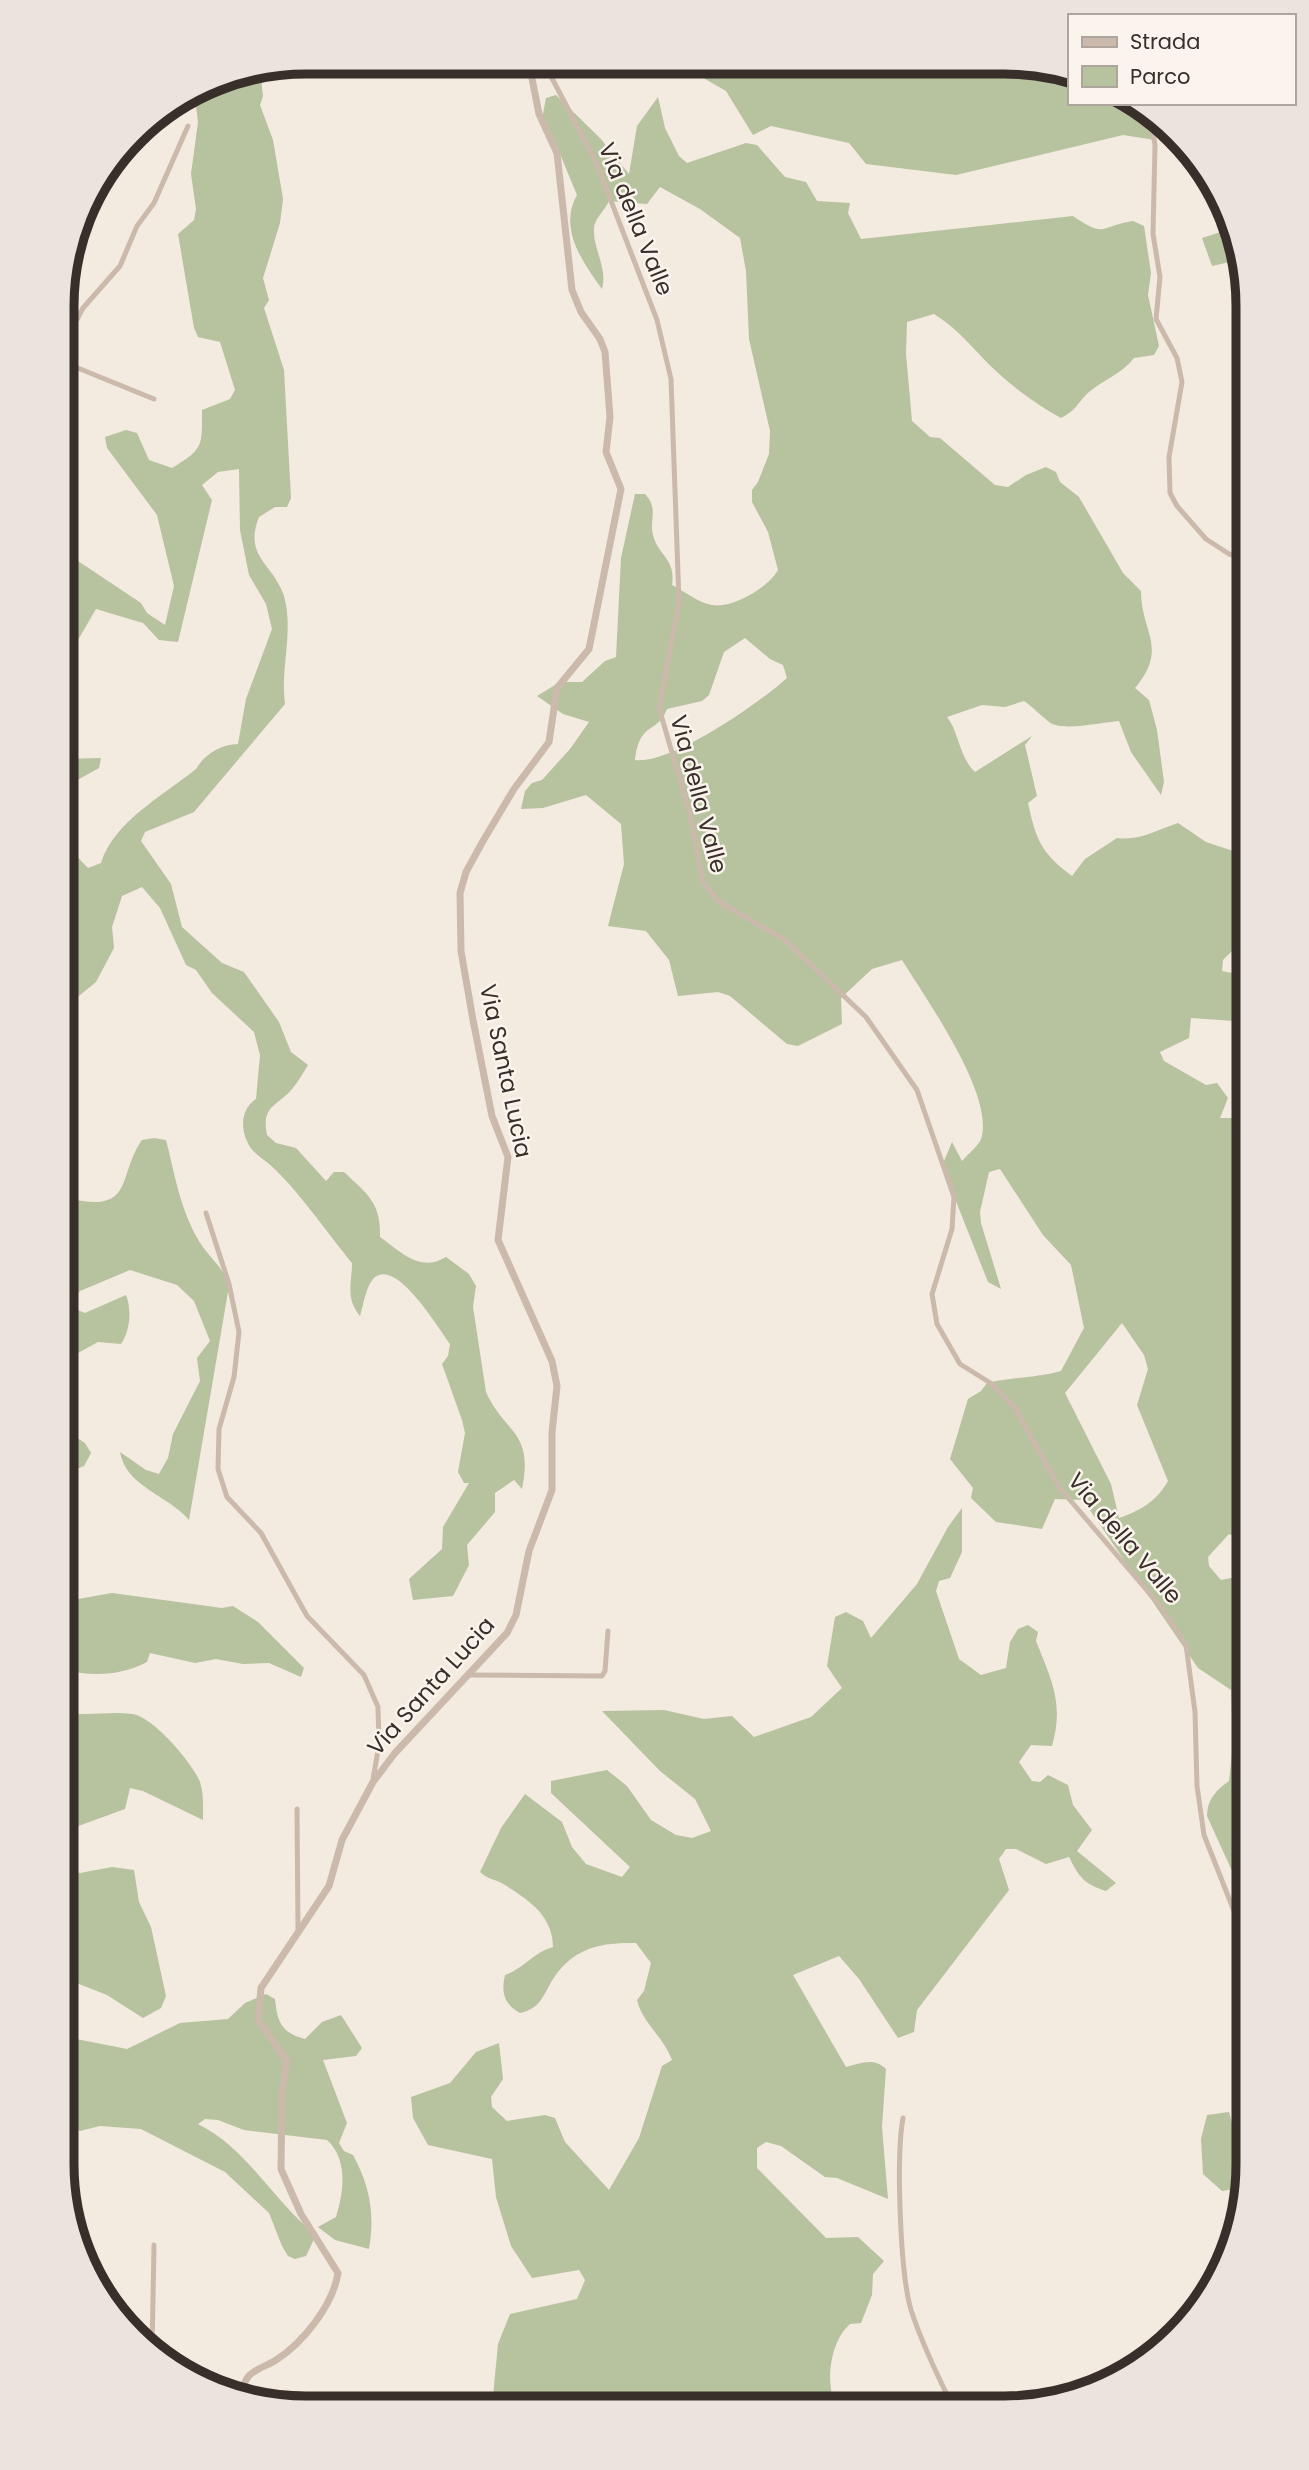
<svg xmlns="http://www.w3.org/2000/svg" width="1309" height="2470" font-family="Poppins,sans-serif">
<rect width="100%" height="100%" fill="#f3eae0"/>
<path fill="#b7c29f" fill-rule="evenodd" d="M679,64L1050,66L1069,75V103H1126L1151,115L1155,140L1123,135L956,175L866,164L849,143L771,126L753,135L726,91Z
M260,70L263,96L260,105L273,140L283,199L280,223L263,278L269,300L264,308L284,370L291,498L287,507H275L259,517C243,557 274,564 284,596C294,632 280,668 285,704L194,812L145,832L141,841L171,884L182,927L222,963L244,972L279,1022L291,1052L308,1065C303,1073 298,1082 292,1089C277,1107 261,1105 267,1135L276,1143L296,1148L326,1181L334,1172H344C367,1194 381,1202 380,1237C401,1252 420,1273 446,1257L469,1274L476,1286L473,1307L486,1392C505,1434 534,1431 522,1489L514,1480L495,1493V1512L467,1545L469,1565L453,1596L413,1600L409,1579L442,1549L443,1527L469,1483H464L458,1472L465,1433L462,1420L442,1364L448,1356L450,1344C439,1329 395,1255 373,1279C366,1287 363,1306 360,1316C345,1298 352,1283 352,1263C328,1234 296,1187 269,1164C260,1156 251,1152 247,1141C240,1126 242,1108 256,1099L260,1055L254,1032L212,993L196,970L186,965L160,908L142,887L122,896L112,927L114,948L96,982L63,1009V842L88,868L101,863C114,821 163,796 196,769C204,755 221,744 238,744L246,699L272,629L266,604L249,575L240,530L239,469L218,472L202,485L212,500L178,642L159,640L143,623L96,609L78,640C70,610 62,589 78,561L141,603L147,613L165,625L174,586L157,515L107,448L105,437L126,430L137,433L149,460L172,468C204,449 202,446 202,410L230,399L235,390L220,342L198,337L194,328L178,234L194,220L196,209L191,174L198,122L194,91L213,80Z
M556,95L600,138L629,174L637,126L658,97L665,128L679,156L687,163L746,143L757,145L785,177L806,182L817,201L850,203L848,213L861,239L1073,216C1106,239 1100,226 1133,221L1144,226L1151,273L1148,295L1159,346L1154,355L1134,358C1123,373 1103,380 1089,392C1077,403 1077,410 1061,418C1030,401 1003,380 979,354C964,338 953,326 934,314L907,322L906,354L912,421L930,437L940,438L995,485L1008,487L1026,475L1046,467L1056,472L1060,482L1079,497L1123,573L1141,591C1141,633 1169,647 1135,688L1149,700L1157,730L1164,782L1161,795L1131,752L1119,721C1102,722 1062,732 1049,722C1040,715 1033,707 1024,701L1005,707L982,705L947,717C959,732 959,757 975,772L1032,736L1025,745L1037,796L1028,803C1036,840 1041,853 1072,876L1085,859L1117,838C1140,841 1157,830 1178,823L1206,842L1248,856V935L1223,960L1222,971L1248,976V1003L1244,1015L1234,1021L1191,1018L1189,1038L1160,1052L1164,1061L1206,1085L1217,1083L1228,1098L1220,1118H1234L1241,1139L1248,1145L1247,1545L1239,1544L1236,1537L1229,1534L1208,1557L1209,1566L1221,1580L1236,1577L1247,1583V1904L1207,1816C1207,1800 1216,1790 1229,1781L1233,1743L1231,1690L1198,1668L1083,1500L1055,1499L1042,1529L996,1522L971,1498L973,1488L950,1459L968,1399L981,1391L987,1383C1013,1377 1036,1378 1061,1371L1084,1328L1071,1265L1043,1235L1000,1169L989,1172L980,1212L981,1223L1001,1289L988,1282L942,1166L952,1142L962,1161C968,1154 981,1144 982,1136C992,1091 926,999 902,960L872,969L841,998L842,1024L798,1046L787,1044L730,996L718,992L678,996L669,960L646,931L608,926L624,864L621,824L586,795L543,808L521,809L525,791L532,783L542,780L570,749L589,722L563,714L537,696L560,682H582L605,661L616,657L621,558L635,494H645C659,509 649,519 653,535C658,556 676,558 672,585C684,591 699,603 712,605C732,609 769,587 778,570L768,532L752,502V490L758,482L769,454L770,431L749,339L746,271L740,238L700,209L660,187L647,204L609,201C605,211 594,218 594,229C593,250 608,268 602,289C583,263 558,228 577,195L553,137L542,119L546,98ZM745,638L770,659L783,665L787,678C759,703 671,765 635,760C640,720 657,735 667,709L702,701L709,695L724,652ZM1122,1323L1144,1355L1148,1369L1137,1405L1168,1481C1157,1501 1140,1511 1119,1518L1111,1484L1065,1393Z
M1230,229L1236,232L1241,265L1234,261L1212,266L1202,238Z
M101,758L99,768L63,788V759Z
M154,1138L166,1140C175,1175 180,1209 199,1241C209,1258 223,1266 229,1286L189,1520C168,1495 126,1487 120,1452L146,1470L159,1474L168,1458L173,1434L200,1381L197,1358L210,1341L194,1301L177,1285L130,1270L80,1291L73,1300L75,1309L85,1313L126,1295C132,1310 130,1331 121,1344L98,1342L78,1353C72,1375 85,1389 62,1402V1168L65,1190L71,1199C135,1213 117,1176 142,1140Z
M62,1428L85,1443L91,1453L84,1466L72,1471L68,1479C73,1499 74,1507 62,1523Z
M962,1508V1552L950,1578L939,1581L936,1591L959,1659L981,1675L1006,1668L1010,1642L1018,1629L1028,1625L1038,1632L1036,1641C1052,1681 1064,1704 1052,1746L1031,1745L1019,1762L1032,1781L1040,1782L1048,1775L1068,1785L1073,1805L1092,1830L1077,1851L1116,1883L1106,1891C1084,1884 1079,1877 1069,1857L1046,1864L1016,1849H1006L999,1859L1009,1890L917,2010L914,2032L898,2038L859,1979L839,1956L793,1975L846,2067C861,2063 874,2057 886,2069L882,2127L888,2199L837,2178L825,2177L781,2146L766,2142L757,2148V2168L826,2238L858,2237L884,2261L873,2274L872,2295L861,2323L850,2324C832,2340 827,2373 832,2395C849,2405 872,2401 891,2408L492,2407L498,2344L510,2314L577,2299L585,2280L579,2270L532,2278L511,2246L496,2197L492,2159L428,2145L413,2118L411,2097L450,2083L476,2052L499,2043L503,2079L491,2097L492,2107L507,2121L545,2115L555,2118L565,2142L609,2190L639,2138L662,2066L672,2060C663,2036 643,2024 637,2000L644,1991L651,1963L636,1943C598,1942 570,1949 550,1984C542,1999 538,2009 520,2013C504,2004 501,1993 505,1975C523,1969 534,1952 553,1947C553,1916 529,1900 505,1885C496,1879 488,1880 480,1872L501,1828L525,1794L562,1822L572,1847L586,1864L622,1877L630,1867L551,1793V1781L607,1770L627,1786L651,1820L676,1835L692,1838L711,1831L695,1799L660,1771L602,1711L664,1710L704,1719L732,1716L754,1737L811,1717L842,1688L827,1666L835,1617L846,1612L863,1621L871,1638L917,1584L948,1527Z
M62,1589L78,1599L112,1593L222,1608L233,1606L258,1622L304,1668L301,1677L269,1663L243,1664L216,1659L195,1663L150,1653L147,1662C120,1676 91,1677 62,1669Z
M62,1712C89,1717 108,1711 132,1714C153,1716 193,1764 200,1782C204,1795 203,1807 203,1820L143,1791L130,1788L125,1809L62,1832Z
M112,1867L134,1870L139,1902L151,1927L166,1996L161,2008L143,2018L107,1995L61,1977L62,1869L80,1873Z
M266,1994L275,1999C277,2021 281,2033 305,2039L322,2022L341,2015L362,2048L356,2056L323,2060L347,2123L339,2143L344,2151L353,2155C370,2186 375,2214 369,2249L335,2240L318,2227L336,2217C344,2191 348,2159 327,2140L244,2130L218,2120L205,2119L198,2124C248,2149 273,2201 316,2235L306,2256L295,2259L288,2256L282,2246L269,2213L225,2172L141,2129L100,2126L80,2131L61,2124V2036L127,2049L180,2023L228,2019L245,2003Z
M1229,2112L1234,2130L1247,2137V2181L1246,2187L1222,2191L1203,2174L1201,2139L1207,2115Z"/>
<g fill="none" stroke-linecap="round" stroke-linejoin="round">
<path stroke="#cbbaab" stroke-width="5" d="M544,63L596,162L657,320L671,379L679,602L659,708L690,814L703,882L718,901L785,940L866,1017L917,1090L954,1197L952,1229L932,1294L937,1324L960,1364L992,1384L1015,1408L1059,1487L1161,1607L1186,1645L1195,1712L1197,1786L1204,1835L1247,1944
M1150,115L1155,145L1153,234L1160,277L1156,319L1177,358L1182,382L1169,457L1170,493L1177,506L1206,539L1229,554L1248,559
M63,346L83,308L120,266L137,226L154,203L188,126
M63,362L154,399
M1246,674L1248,672
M1234,1134L1248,1107
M206,1213L229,1284L239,1332L234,1377L219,1429L218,1469L227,1497L261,1533L307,1616L364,1675L378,1707L379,1745L373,1779
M467,1675L602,1676L605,1671L608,1631
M297,1809L298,1930
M903,2118C896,2157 900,2272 911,2310C922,2344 938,2377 954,2409
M152,2353L154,2245"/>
<path stroke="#cbbaab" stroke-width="7" d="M244,2398C243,2390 243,2383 248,2377C254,2369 267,2366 276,2360C303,2343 333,2305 338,2273L301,2214L281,2169L282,2091L287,2061L258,2020L261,1988L329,1886L342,1840L373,1782L395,1753L507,1633L516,1615L529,1551L552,1490V1432L557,1386L552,1361L498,1240L508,1157L492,1116L473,1020L461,951L460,893L466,872L483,841L514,789L549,742L557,688L589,649L621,489L606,452L610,417L605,352L600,339L581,312L572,290L557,153L539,114L529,63"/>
</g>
<g text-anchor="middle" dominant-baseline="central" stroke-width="5" stroke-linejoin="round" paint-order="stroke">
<g font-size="23" fill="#392f2a" stroke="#faf4ec">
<text transform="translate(636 219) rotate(68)">Via della Valle</text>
<text transform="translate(699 794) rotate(75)">Via della Valle</text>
<text transform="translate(506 1071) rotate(78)">Via Santa Lucia</text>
<text transform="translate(1125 1538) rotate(50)">Via della Valle</text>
<text transform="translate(431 1686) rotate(-48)">Via Santa Lucia</text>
</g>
</g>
<path d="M0 0H1309V2470H0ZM306 74H1004A232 232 0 0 1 1236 306V2164A232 232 0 0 1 1004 2396H306A232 232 0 0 1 74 2164V306A232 232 0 0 1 306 74Z" fill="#ebe4dc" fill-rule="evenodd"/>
<path fill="none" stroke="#392f2a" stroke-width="9" d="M306 74H1004A232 232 0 0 1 1236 306V2164A232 232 0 0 1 1004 2396H306A232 232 0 0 1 74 2164V306A232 232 0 0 1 306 74Z"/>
<rect x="1068" y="14" width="228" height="91" fill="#faf4ec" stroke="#ada59e" stroke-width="2"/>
<rect x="1082" y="37" width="35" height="10" fill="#cbbaab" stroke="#ada59e" stroke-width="2"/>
<text x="1130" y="49" font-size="21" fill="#392f2a">Strada</text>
<rect x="1082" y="66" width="35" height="21" fill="#b7c29f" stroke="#ada59e" stroke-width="2"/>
<text x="1130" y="84" font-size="21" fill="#392f2a">Parco</text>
</svg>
